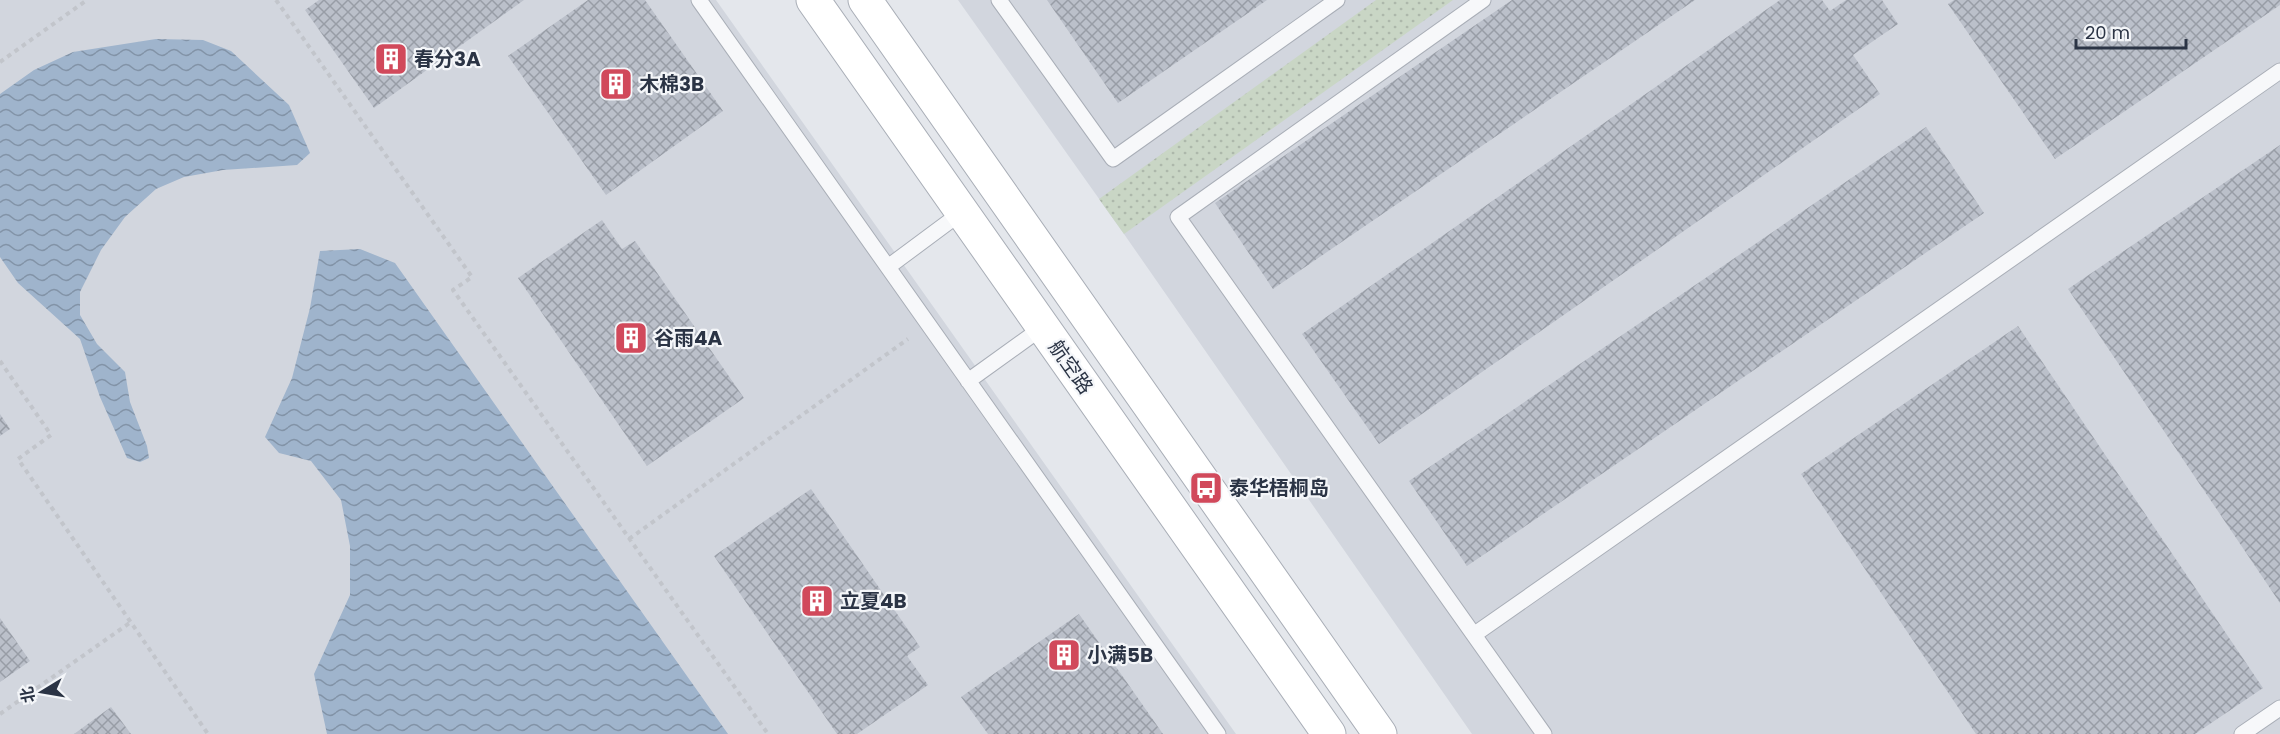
<svg xmlns="http://www.w3.org/2000/svg" width="2280" height="734" font-family="Poppins,'Noto Sans SC',sans-serif">
<defs>
<pattern id="grass-dots" width="8" height="8" patternUnits="userSpaceOnUse" patternTransform="scale(1.5)"><rect width="8" height="8" fill="#c9d6c5"/><path d="M2 2h.1M6 6h.1" fill="none" stroke="#adb8ab" stroke-width="1.8" stroke-linecap="round"/></pattern>
<pattern id="water-waves" width="16" height="10" patternUnits="userSpaceOnUse" patternTransform="scale(1.5)"><rect width="16" height="10" fill="#9fb4cc"/><path d="M0 5q4-4 8 0t8 0" fill="none" stroke="#8293a7"/></pattern>
<pattern id="building-cross-hatch" width="8" height="8" patternUnits="userSpaceOnUse" patternTransform="scale(1.5)"><rect width="8" height="8" fill="#bbc0ca"/><path d="M0 0l8 8M0 8l8-8" fill="none" stroke="#989da6"/></pattern>
</defs>
<rect width="100%" height="100%" fill="#e4e7ec"/>
<path fill="#d2d6de" d="M0,0H716L1236,734H0Z
M958,0H2280V734H1472L1124,234Z"/>
<path fill="url(#grass-dots)" d="M1376,0H1453L1124,234L1099,199Z"/>
<path fill="url(#water-waves)" d="M156,39L203,40L231,51L289,105L310,153L297,165L223,170L184,177L156,189L125,217L101,250L80,292V315L97,344L125,372L130,402L147,446L149,458L140,462L127,458L100,397L80,339L18,283L0,257V94L34,70L73,52Z
M360,249L395,263L728,734H327L314,674L350,595V546L341,500L311,461L279,453L265,437L292,378L310,308L320,251Z"/>
<path fill="url(#building-cross-hatch)" d="M319,0H524L374,108L305,10Z
M588,0H645L723,111L606,195L508,56Z
M1047,0H1267L1118,103Z
M1512,0H1695L1273,289L1215,203Z
M1780,0H1822L1830,11L1846,0H1882L1898,24L1853,55L1880,94L1379,444L1302,334Z
M1954,0H2280V5L2055,159L1948,4Z
M1926,127L1984,213L1467,566L1409,481Z
M2280,145V603L2068,289Z
M602,220L622,249L635,241L744,398L647,466L518,278Z
M2018,326L2263,688L2195,734H1976L1801,474Z
M0,414L10,429L0,436Z
M811,489L920,647L907,656L928,685L857,734H837L714,556Z
M1079,614L1163,734H988L961,697Z
M0,618L30,661L0,682Z
M111,707L131,734H74Z"/>
<g fill="none" stroke-linecap="round" stroke-linejoin="round">
<defs>
<path id="lane" d="M699,0L1218,734
M999,0L1113,159L1337,0
M1483,0L1178,217L1544,734
M888,267L962,212
M968,381L1043,327
M1475,634L2280,71
M2242,734L2280,708"/>
<path id="secondary" d="M813,0L1329,734
M865,0L1380,734"/>
</defs>
<use href="#lane" stroke="#a9aeb7" stroke-width="17"/>
<use href="#secondary" stroke="#a9aeb7" stroke-width="35"/>
<path stroke="#c2c5cb" stroke-width="4" stroke-dasharray="4.5 4.5" stroke-linecap="butt" d="M276,0L472,277L453,290L768,734
M0,62L87,0
M0,361L51,435L18,459L208,734
M629,539L908,339
M0,714L131,622"/>
<use href="#lane" stroke="#f7f8fa" stroke-width="15"/>
<use href="#secondary" stroke="#fff" stroke-width="33"/>
</g>
<defs>
<symbol id="building-square" viewBox="-11 -11 22 22"><rect x="-9" y="-9" width="18" height="18" rx="4" fill="#d1495b" stroke="#f4f6f9"/><path d="M-4-6H4V6H1V3H-1V6H-4ZM-2.5-4.3h1.7v1.8h-1.7ZM.8-4.3h1.7v1.8H.8ZM-2.5-1h1.7V.8h-1.7ZM.8-1h1.7V.8H.8Z" fill="#fff"/></symbol>
<symbol id="bus-square" viewBox="-11 -11 22 22"><rect x="-9" y="-9" width="18" height="18" rx="4" fill="#d1495b" stroke="#f4f6f9"/><path d="M-5-6H5V4H4V6H2V4H-2V6H-4V4H-5ZM-3.5-4V0h7V-4ZM-3.5 1.2v1.5H-2V1.2ZM2 1.2v1.5H3.5V1.2Z" fill="#fff"/></symbol>
</defs>
<g fill-rule="evenodd">
<use href="#building-square" x="372" y="40" width="38" height="38"/>
<use href="#building-square" x="597" y="65" width="38" height="38"/>
<use href="#building-square" x="612" y="319" width="38" height="38"/>
<use href="#bus-square" x="1187" y="469" width="38" height="38"/>
<use href="#building-square" x="798" y="582" width="38" height="38"/>
<use href="#building-square" x="1045" y="636" width="38" height="38"/>
</g>
<g text-anchor="middle" dominant-baseline="central" stroke-width="4.5" stroke-linejoin="round" paint-order="stroke">
<g font-size="20" font-weight="bold" fill="#2b3445" stroke="#f4f6f9" text-anchor="start">
<text x="414" y="59">春分3A</text>
<text x="639" y="84">木棉3B</text>
<text x="654" y="338">谷雨4A</text>
<text x="1229" y="488">泰华梧桐岛</text>
<text x="840" y="601">立夏4B</text>
<text x="1087" y="655">小满5B</text>
</g>
<g font-size="20" fill="#2b3445" stroke="#f4f6f9">
<text transform="translate(1071 367) rotate(55)">航空路</text>
</g>
</g>
<g transform="translate(42 692) rotate(259)" stroke="#f4f6f9" stroke-width="4.5" paint-order="stroke">
<path d="M0-4.5L10 22L0 15L-10 22Z" fill="#2b3445"/>
<text y="-9" font-size="16" font-weight="bold" text-anchor="middle" fill="#2b3445">北</text>
</g>
<path d="M2076 39v9h110v-9" fill="none" stroke="#2b3445" stroke-width="3"/>
<text x="2085" y="39" font-size="18" fill="#2b3445" stroke="#f4f6f9" stroke-width="4.5" paint-order="stroke">20 m</text>
</svg>
